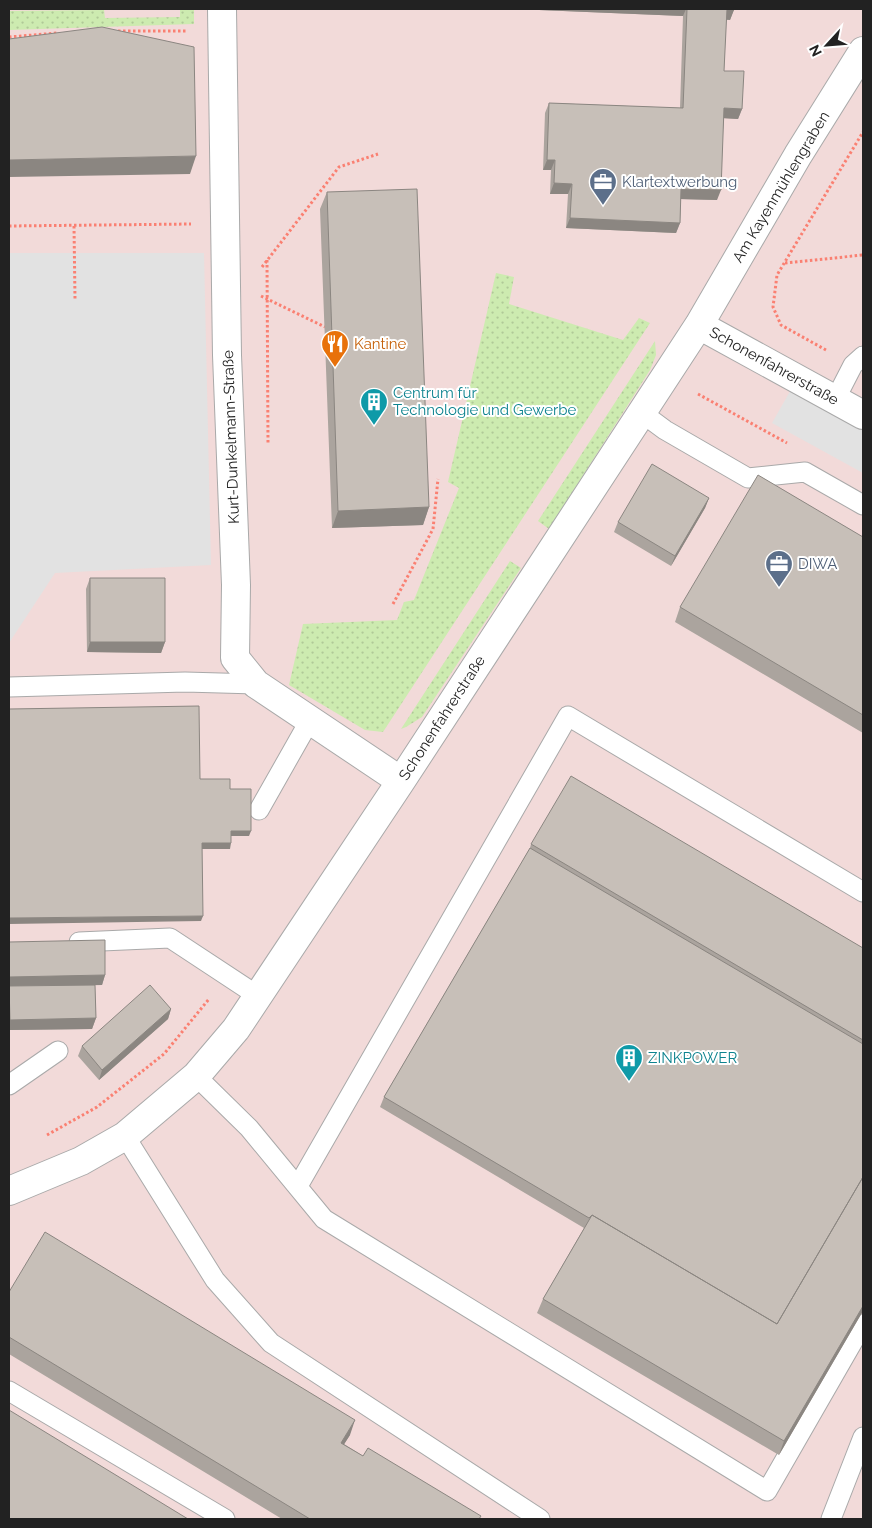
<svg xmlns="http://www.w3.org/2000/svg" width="872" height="1528" font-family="Raleway,sans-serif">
<defs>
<pattern id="grass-dots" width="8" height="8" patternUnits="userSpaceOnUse" patternTransform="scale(1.25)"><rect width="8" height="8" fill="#cdebb0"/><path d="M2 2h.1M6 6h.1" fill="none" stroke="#b0c997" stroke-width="1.8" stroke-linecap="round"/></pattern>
</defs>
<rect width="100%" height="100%" fill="#f2efe9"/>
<path fill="#f2dad9" d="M9,9H863V1519H9Z"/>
<path fill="url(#grass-dots)" d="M180,9H194V24L9,30V11L104,10L105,18L180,17Z
M496,273L514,277L509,304L623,340L639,318L650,323L383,732L365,730L289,685L303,624L397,620L404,602L414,600L459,488L448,482Z
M655,341L656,355L650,370L549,529L538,521Z
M510,561L521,568L422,717L406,727L401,729Z"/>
<path fill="#e2e2e2" d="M9,253H204L211,565L55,573L9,643Z
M797,379L863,415V473L772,423Z"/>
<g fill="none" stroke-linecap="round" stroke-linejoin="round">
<defs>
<path id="service" d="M835,400L853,365L863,356
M642,413L665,430L748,478L805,472L863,505
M9,687L185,682L256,684
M259,810L310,720
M79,942L170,938L258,996
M196,1076L249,1128L324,1219L767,1491L863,1324
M9,1085L58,1051
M125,1136L215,1280L271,1343L540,1519
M298,1186L568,716L863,892
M9,1391L225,1519
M831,1519L863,1437"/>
<path id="minor" d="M222,9L227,355L236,585L235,658L256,684L401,781
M699,325L863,415
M9,1191L81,1161L125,1136L196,1076L236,1029L401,781L699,325L798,155L863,51"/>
</defs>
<use href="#service" stroke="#a9a9a9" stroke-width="21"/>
<use href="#minor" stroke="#a9a9a9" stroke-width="30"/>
<path stroke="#fa8072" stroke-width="3" stroke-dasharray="2.5 2.5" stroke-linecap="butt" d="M118,31H187
M9,37L57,33
M9,226L191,224
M74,226L75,299
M267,260L268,443
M785,263L863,255
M262,267L339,167L378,154
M261,296L325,327
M826,350L781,325L773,307L777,275L863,132
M698,394L787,443
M393,604L433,529L438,479
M47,1135L97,1107L164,1054L209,999"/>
<use href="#service" stroke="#fff" stroke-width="19"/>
<use href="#minor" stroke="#fff" stroke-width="28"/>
</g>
<path fill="#aba49e" d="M539,9H734L730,20H726L724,71L742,109L738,119L724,118L717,200L681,199L680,223L676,233L566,228L568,194H550L551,170H543L545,113L549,103L680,108L683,16L539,10Z
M327,192L429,507L423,525L332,528L320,209Z
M709,498L705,508L671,566L614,532L618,522Z
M863,537V733L675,622L680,607Z
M90,578L165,642L161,653L87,652L86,589Z
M531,844L863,948V1311L779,1455L537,1313L543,1299L584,1228L380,1107L384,1097L530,848Z
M9,942L105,975L102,985H95L96,1018L92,1029L9,1030Z
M171,1009L168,1019L99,1080L78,1056L82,1046Z
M9,1292L350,1435L344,1444L363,1456L480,1519H282L9,1354Z"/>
<path fill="#8b8681" d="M540,9H686L683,16L539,10Z
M727,9L734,10L730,20L723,19Z
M724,108L742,109L738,119L720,118Z
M196,156L190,174L9,177V160Z
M547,160H555L551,170H543Z
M554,183L572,184L568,194H550Z
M681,189L721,190L717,200L678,199Z
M570,218L680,223L676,233L566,228Z
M709,498L705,508L671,566L675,556Z
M429,507L423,525L332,528L338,511Z
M90,642H165L161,653L87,652Z
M231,831H251L249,836H229Z
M202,843H231L230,849H200Z
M203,916L201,921L9,924V918Z
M105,975L102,985L9,987V977Z
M171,1009L168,1019L99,1080L102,1070Z
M96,1018L92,1029L9,1030V1024L10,1020Z
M863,1306V1311L779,1455L784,1441Z
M355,1420L350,1435L336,1457L341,1443Z"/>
<path fill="#c7bfb8" stroke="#8b8681" d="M687,9H734V10L727,9L724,71H744L742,109L724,108L721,190L681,189L680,223L570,218L572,184L554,183L555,160H547L549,103L683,108Z
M102,27L194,47L196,156L9,160V39Z
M417,189L429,507L338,511L327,192Z
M652,464L709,498L675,556L618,522Z
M758,475L863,537V715L680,607Z
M90,578H165V642H90Z
M199,706L200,779H230V789H251V831H231V843H202L203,916L9,918V709Z
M571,776L863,948V1040L531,844Z
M530,848L863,1044V1177L777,1324L592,1215L589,1218L384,1097Z
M105,940V975L9,977V942Z
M95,985L96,1018L10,1020L9,986Z
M150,985L171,1009L102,1070L82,1046Z
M863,1177V1306L784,1441L543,1299L592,1215L777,1324Z
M45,1232L355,1420L341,1443L363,1456L368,1448L481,1516L479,1519H310L9,1337V1292Z
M9,1410L188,1519H9Z"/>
<defs>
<symbol id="office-pin" viewBox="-11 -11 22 30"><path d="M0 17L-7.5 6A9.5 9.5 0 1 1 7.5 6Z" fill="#5c6f8a" stroke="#fff"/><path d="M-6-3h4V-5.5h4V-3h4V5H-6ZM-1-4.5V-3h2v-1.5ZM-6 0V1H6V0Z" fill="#fff"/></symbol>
<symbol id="restaurant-pin" viewBox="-11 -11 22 30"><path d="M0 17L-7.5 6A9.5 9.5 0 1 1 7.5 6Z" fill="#e8710a" stroke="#fff"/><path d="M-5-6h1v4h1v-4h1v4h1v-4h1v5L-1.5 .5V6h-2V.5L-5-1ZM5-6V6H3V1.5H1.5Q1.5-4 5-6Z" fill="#fff"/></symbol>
<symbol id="building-pin" viewBox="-11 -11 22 30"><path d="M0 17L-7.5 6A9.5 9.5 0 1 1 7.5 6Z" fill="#0f9aa8" stroke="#fff"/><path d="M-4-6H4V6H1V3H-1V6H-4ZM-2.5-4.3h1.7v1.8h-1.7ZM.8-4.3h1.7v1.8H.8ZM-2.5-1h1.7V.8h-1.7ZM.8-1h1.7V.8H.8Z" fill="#fff"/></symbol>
</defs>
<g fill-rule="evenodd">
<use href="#office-pin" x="587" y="166" width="32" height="43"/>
<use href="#restaurant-pin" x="319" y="328" width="32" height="43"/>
<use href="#building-pin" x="358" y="386" width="32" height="43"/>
<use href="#office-pin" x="763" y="548" width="32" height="43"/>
<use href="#building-pin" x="613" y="1042" width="32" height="43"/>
</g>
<g text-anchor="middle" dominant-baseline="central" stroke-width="4" stroke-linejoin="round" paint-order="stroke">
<g font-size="15" fill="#4e5e75" stroke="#fff" text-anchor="start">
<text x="622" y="182">Klartextwerbung</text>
<text x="798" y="564">DIWA</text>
</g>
<g font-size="15" fill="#222" stroke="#fff">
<text transform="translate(781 187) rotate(-59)">Am Kayenmühlengraben</text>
<text transform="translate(774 366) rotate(29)">Schonenfahrerstraße</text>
<text transform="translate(231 437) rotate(-92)">Kurt-Dunkelmann-Straße</text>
<text transform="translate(442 718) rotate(-57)">Schonenfahrerstraße</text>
</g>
<g font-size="15" fill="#c56008" stroke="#fff" text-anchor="start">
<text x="354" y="344">Kantine</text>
</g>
<g font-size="15" fill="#0d838f" stroke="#fff" text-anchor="start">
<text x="393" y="393">Centrum für<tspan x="393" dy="17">Technologie und Gewerbe</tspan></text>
<text x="648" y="1058">ZINKPOWER</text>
</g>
</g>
<rect width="872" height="1528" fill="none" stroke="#222222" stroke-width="20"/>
<g transform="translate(827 45) rotate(244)" stroke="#ffffff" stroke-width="4" paint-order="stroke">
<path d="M0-4L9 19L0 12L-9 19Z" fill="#222222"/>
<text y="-8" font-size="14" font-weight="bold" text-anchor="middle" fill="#222222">N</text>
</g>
</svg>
